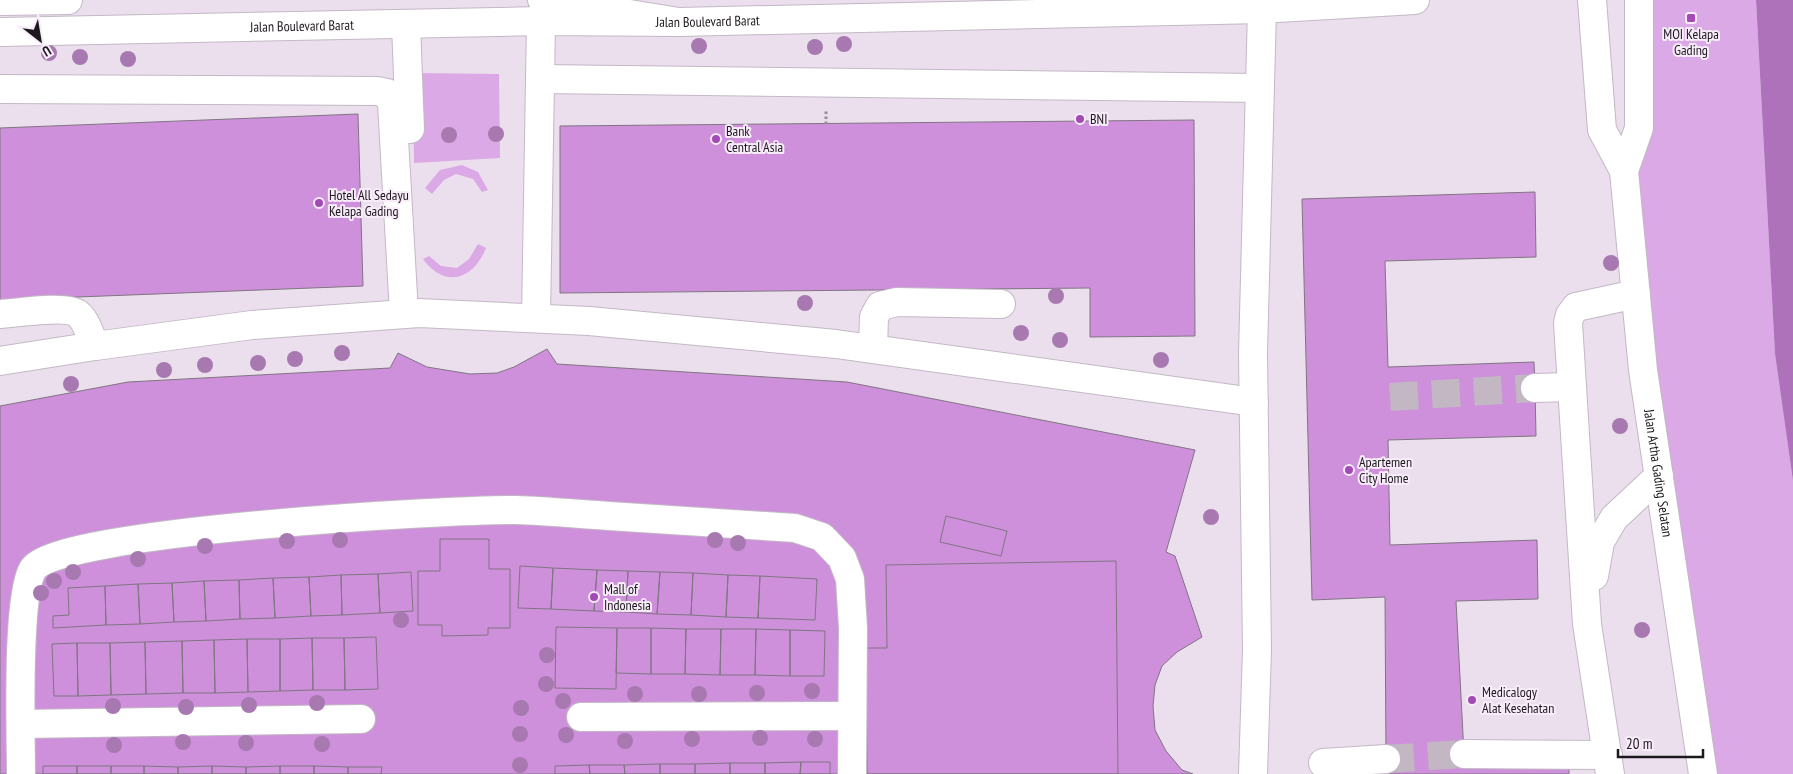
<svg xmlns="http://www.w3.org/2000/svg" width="1793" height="774" font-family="'PT Sans Narrow',sans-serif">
<rect width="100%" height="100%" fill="#ebdfed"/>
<path fill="#dba9e5" d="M1639,0H1756L1775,354L1793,481V774H1705L1624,171Z
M413,73L499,74L500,158L414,163Z
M462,165L478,172L488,190L482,192L473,179L456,174L444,180L432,194L425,188L440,170Z
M478,244L486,248C473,280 445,289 423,259L429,256L441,266L457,268L469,259Z"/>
<path fill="#ae72ba" d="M1756,0H1793V481L1775,354Z"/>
<path fill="#ce90da" stroke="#807582" d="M358,114L363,286L0,300V128Z
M1194,120L1195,336L1090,337V288L560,293V126Z
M1535,192L1536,257L1385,261L1388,367L1534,362L1535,388L1536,436L1388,440L1390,545L1537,540L1538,599L1456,601L1464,754L1461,768L1569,765V774H1389L1386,759L1385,597L1312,600L1302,199Z
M547,349L557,364L847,382L1195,450L1166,552L1175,556L1202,637L1177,652L1162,666L1155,685L1153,706L1155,730L1166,751L1182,770L1193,774H0V406L128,382L390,368L398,353L427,367L470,374L497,373L514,367Z
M946,516L1007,531L1001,556L940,542Z
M440,539H489V569H510V628H488V635L442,636V625H418V571H440Z
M1116,561L1118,774H867L866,648H887L886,565Z
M520,566L553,568L551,609L518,608Z
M553,568L597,570L594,611L551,609Z
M597,570L628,571L626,612L594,611Z
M628,571L660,572L657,614L626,612Z
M411,572L413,611L380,613L378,574Z
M660,572L693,573L691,615L657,614Z
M693,573L728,575L726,617L691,615Z
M378,574L380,613L342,615L341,575Z
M341,575L342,615L311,616L309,577Z
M728,575L760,576L758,618L726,617Z
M760,576L817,579L815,620L758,618Z
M309,577L311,616L275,618L273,578Z
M273,578L275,618L240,619L239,580Z
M239,580L240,619L206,621L204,581Z
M204,581L206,621L174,622L172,583Z
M172,583L174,622L140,624L138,584Z
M138,584L140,624L106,625L105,586Z
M105,586L106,625L53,628V616L69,615L68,588Z
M556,627L617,628L616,689L555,688Z
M617,628H651V674L616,673Z
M651,628L686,629L685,674H651Z
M686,629H721L720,675L685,674Z
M721,629H756L755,675H720Z
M756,629L790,630V676L755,675Z
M790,630L825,631L824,676H790Z
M376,637L378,689L345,690L344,638Z
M312,638H344L345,690H313Z
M312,638L313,690L280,691V639Z
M247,639H280V691L248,692Z
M247,639L248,692L215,693L214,640Z
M214,640L215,693H183L182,641Z
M182,641L183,693L146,694L145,642Z
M145,642L146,694L111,695L110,643Z
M77,643H110L111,695L78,696Z
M77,643L78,696H54L52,644Z
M801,762H830V774H800Z
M801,762L800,774H765V763Z
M730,763H765V774H730Z
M730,763V774H695V764Z
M660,764H695V774H660Z
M660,764V774H625L624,765Z
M589,765H624L625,774H590Z
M589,765L590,774H555V766Z
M43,766H77V774H43Z
M77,766H111V774H77Z
M111,766H144V774H111Z
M144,766L178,767V774H144Z
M212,766L246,767V774H212Z
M212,766V774H178V767Z
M280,766H314V774H280Z
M280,766V774H246V767Z
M314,766L348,767V774H314Z
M348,767H382L381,774H348Z"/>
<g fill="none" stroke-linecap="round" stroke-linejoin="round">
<path stroke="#c2b7c3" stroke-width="28" stroke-dasharray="28 14" stroke-linecap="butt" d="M1390,397L1535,388
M1386,759L1464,754"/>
<defs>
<g id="minor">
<path id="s1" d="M1592,0L1602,130L1624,171L1643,370L1703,774"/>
<path d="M406,24L410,129"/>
<path d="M540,79L1260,88"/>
<path d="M0,89L377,91L387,93L392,104L404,313"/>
<path d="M1624,171L1639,128V0"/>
<path d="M0,314C17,313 66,305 78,314C86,320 91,337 95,346"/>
<path d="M536,318L541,21"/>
<path d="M873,349L874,317L880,306L897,302L1001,304"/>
<path d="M0,361L95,346L252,325L419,313L589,321L836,344L1254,402"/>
<path d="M1535,388L1571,387"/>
<path d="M1594,576L1600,542L1614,518L1659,476"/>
<path d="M581,717L852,716"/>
<path d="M21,724L361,719"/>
<path d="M1464,754L1608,755"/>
<path d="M1323,763L1386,759"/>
<path d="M21,774C21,736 16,596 33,569C57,531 455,509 516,510C547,511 578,514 609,516C671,520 733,524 795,528L822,537L842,558L850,579L853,628L852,774"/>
<path d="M1253,774L1257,650L1253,354L1262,9"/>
<path d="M1610,774L1587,624L1568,323L1570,315L1576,307L1636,294"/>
</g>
<g id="major">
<path id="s2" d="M0,32L541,21L679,22L1262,9L1415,0"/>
</g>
<path id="highway" d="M542,0L679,22
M0,1L68,0"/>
</defs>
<use href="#minor" stroke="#c3b8c5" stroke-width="30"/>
<use href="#major" stroke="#c3b8c5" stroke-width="30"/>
<use href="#highway" stroke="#c3b8c5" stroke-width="30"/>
<path stroke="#958c96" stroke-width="3" stroke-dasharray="2.5 2.5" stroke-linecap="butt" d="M826,124V109"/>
<use href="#minor" stroke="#fff" stroke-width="28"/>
<use href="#major" stroke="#fff" stroke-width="28"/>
<use href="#highway" stroke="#fff" stroke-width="28"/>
</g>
<g fill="#a779b0">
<circle cx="844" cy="44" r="8"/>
<circle cx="699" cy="46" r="8"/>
<circle cx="815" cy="47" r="8"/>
<circle cx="49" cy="53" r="8"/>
<circle cx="80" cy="57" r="8"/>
<circle cx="128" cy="59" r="8"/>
<circle cx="496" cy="134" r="8"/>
<circle cx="449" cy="135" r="8"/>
<circle cx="1611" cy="263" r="8"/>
<circle cx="1056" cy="296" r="8"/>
<circle cx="805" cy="303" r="8"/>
<circle cx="1021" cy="333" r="8"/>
<circle cx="1060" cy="340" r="8"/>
<circle cx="342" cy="353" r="8"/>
<circle cx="295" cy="359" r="8"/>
<circle cx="1161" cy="360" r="8"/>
<circle cx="258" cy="363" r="8"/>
<circle cx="205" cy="365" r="8"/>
<circle cx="164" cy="370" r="8"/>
<circle cx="71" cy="384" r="8"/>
<circle cx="1620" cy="426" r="8"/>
<circle cx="1211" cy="517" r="8"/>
<circle cx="340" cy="540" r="8"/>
<circle cx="715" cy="540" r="8"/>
<circle cx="287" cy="541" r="8"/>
<circle cx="738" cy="543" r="8"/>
<circle cx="205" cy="546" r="8"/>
<circle cx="138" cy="559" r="8"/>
<circle cx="73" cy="572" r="8"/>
<circle cx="54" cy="581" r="8"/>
<circle cx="41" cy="593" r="8"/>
<circle cx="401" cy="620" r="8"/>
<circle cx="1642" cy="630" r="8"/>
<circle cx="547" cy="655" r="8"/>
<circle cx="546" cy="684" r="8"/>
<circle cx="812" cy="691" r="8"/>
<circle cx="757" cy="693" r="8"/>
<circle cx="635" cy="694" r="8"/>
<circle cx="699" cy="694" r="8"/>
<circle cx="563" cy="701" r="8"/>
<circle cx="317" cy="703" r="8"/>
<circle cx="249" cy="705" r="8"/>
<circle cx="113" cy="706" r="8"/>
<circle cx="186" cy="707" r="8"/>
<circle cx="521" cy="708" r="8"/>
<circle cx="520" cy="734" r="8"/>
<circle cx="566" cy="735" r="8"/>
<circle cx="760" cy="738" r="8"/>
<circle cx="692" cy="739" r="8"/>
<circle cx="815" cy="739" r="8"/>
<circle cx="625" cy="741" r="8"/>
<circle cx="183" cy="742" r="8"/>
<circle cx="246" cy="743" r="8"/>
<circle cx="322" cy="744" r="8"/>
<circle cx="114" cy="745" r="8"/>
<circle cx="520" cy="765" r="8"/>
</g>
<g fill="#a44ab6" stroke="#f8ecfa" stroke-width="2">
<rect x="1686" y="13" width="10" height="10" rx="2.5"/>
<circle cx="1080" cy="119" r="5"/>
<circle cx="716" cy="139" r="5"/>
<circle cx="319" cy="203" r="5"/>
<circle cx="1349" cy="470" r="5"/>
<circle cx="594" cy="597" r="5"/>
<circle cx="1472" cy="700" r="5"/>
</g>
<g text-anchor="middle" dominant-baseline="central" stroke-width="4" stroke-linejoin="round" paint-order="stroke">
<g font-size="14" fill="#1d181d" stroke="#f8ecfa">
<text stroke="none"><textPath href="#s2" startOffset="708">Jalan Boulevard Barat</textPath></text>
<text stroke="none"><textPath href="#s2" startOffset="302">Jalan Boulevard Barat</textPath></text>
<text stroke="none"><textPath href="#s1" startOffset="481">Jalan Artha Gading Selatan</textPath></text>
</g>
<g font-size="14" fill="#1d181d" stroke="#f8ecfa" text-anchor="start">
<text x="1691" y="34" text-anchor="middle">MOI Kelapa<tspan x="1691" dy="16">Gading</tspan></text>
<text x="1090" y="119">BNI</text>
<text x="726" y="131">Bank<tspan x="726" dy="16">Central Asia</tspan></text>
<text x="329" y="195">Hotel All Sedayu<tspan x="329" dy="16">Kelapa Gading</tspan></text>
<text x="1359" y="462">Apartemen<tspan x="1359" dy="16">City Home</tspan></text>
<text x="604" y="589">Mall of<tspan x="604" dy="16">Indonesia</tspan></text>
<text x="1482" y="692">Medicalogy<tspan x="1482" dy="16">Alat Kesehatan</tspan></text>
</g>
</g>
<g transform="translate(40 40) rotate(149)" stroke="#f8ecfa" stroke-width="4" paint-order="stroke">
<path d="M0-4L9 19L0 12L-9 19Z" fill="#1d181d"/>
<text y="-8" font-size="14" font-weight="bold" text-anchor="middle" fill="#1d181d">U</text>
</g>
<path d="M1618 749v8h85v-8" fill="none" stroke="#1d181d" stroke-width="2.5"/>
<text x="1626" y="749" font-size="15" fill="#1d181d" stroke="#f8ecfa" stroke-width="4" paint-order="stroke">20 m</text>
</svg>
